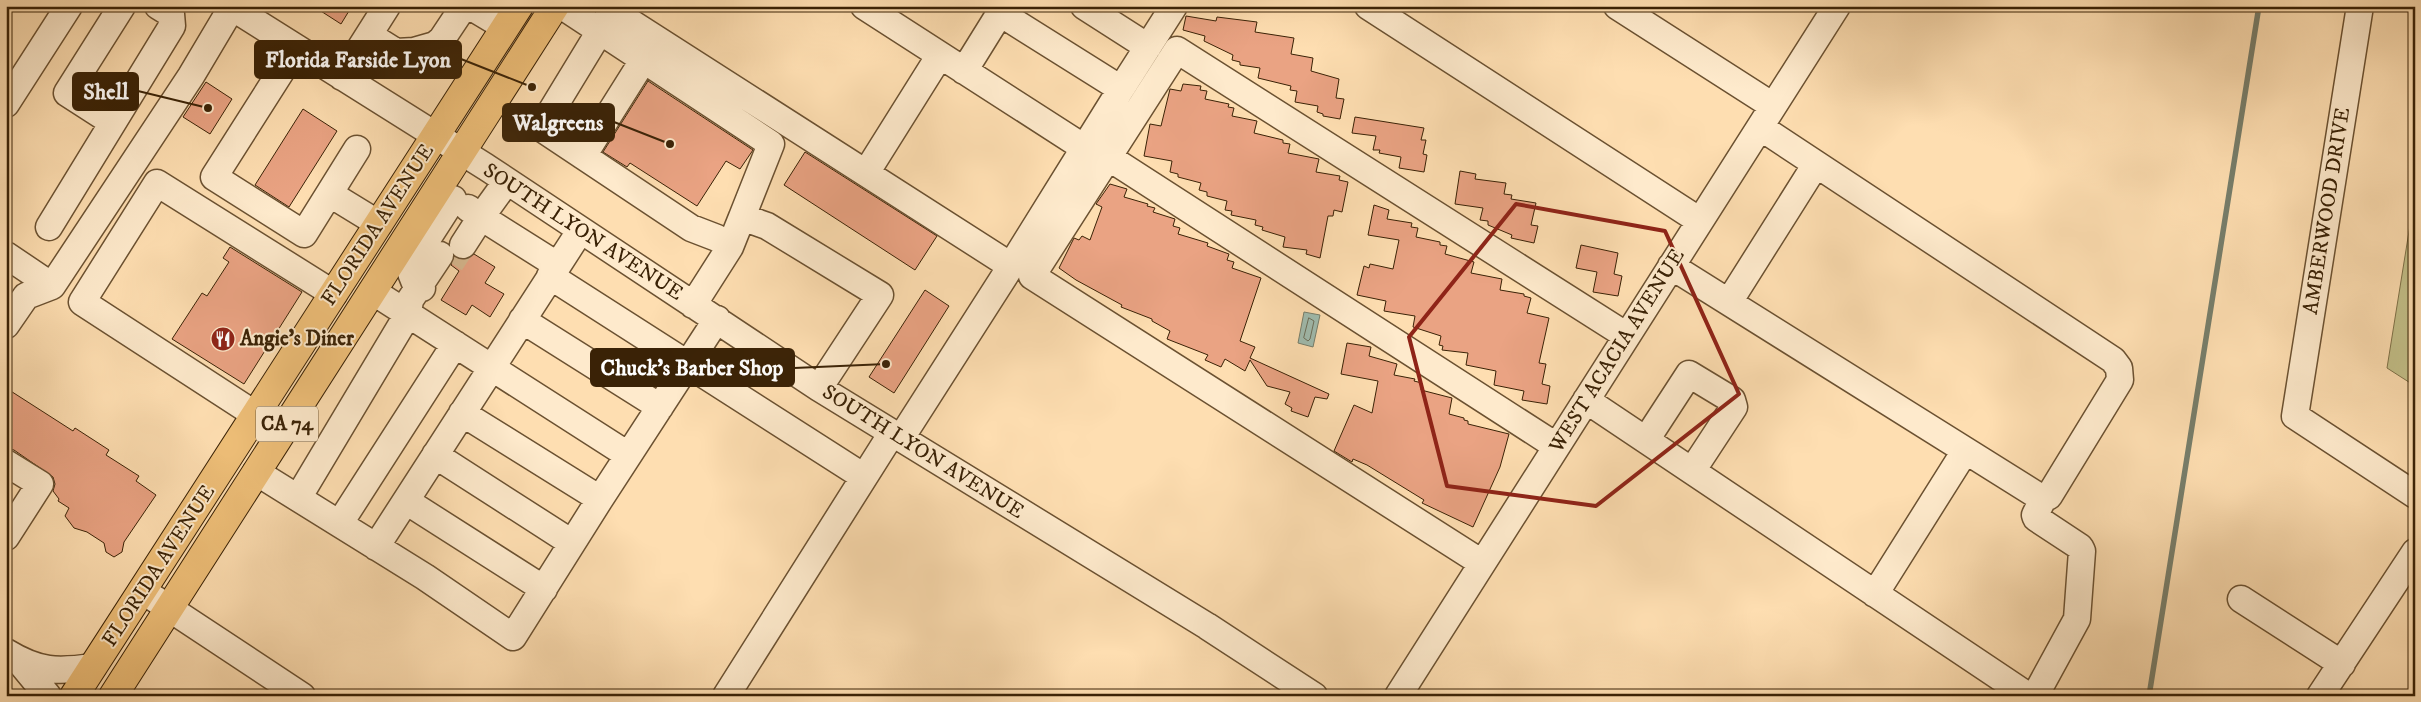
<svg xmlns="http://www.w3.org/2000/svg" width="2421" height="702" font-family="'IM FELL DW Pica',serif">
<rect width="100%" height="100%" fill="#fedeb1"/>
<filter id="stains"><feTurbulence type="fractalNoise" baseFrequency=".004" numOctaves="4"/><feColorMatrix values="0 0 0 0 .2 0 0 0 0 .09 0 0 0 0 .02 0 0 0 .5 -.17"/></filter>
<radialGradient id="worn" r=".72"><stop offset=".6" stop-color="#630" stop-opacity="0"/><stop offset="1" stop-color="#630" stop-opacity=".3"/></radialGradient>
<path fill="#c3c089" stroke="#7e7148" d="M2415,194V386L2387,368Z"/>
<path fill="#a0bcaf" stroke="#777e6b" d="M1304,312L1320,315L1313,347L1298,343Z"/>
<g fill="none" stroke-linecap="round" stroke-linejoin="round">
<path stroke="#6d6f5a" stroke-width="1" d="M1309,318L1314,321L1310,339L1308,341L1304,338Z"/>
<path stroke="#777e6b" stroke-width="5.5" d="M2149,696L2259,6"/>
</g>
<path fill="#eaa383" stroke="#3a2206" d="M313,6H352L341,24Z
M1186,16L1216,21L1217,17L1257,22L1255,32L1294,38L1291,54L1313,58L1311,71L1339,79L1336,98L1344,99L1340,119L1323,116V114L1317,112L1318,106L1295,102L1297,91L1290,90L1291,86L1258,78L1260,68L1240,65V62L1232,60L1233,55L1204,41L1205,36L1183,30Z
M648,81L753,150L740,169L726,161L697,206L630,163L627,167L603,152Z
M206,82L232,99L210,134L183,117Z
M1183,84L1201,86L1200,90L1207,91L1205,99L1229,104L1228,107L1234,108L1232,116L1257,121L1254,133L1283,140V143L1290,144L1288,153L1319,159L1316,172L1340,176L1339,180L1348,182L1342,212L1334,210L1333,216H1328L1320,258L1306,254L1307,250L1283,247L1285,237L1262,230L1263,227L1255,225L1256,220L1231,215L1232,211L1225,210L1227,201L1207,196V192L1199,190L1201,183L1178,177V174L1170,172L1172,161L1144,156L1150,124L1161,126L1170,89L1181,91Z
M303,109L337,131L289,207L255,185Z
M1355,117L1424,128L1421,140H1426L1423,154L1427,155L1424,172L1399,168L1401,157L1379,153L1380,150H1373L1376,136L1352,133Z
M805,152L937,236L915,270L784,185Z
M1460,171L1476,174L1475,179L1506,183L1504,194L1512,195L1511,199L1536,203L1531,225L1538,226L1534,243L1511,238L1512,235L1488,225V221L1480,220L1483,208L1455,204Z
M1110,184L1127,189L1124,197L1148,204L1147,206L1155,208L1153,212L1175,219L1173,226L1180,228L1178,234L1208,243L1207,246L1229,254L1227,260L1234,262L1232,268L1261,278L1240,341L1255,347L1250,358L1329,394L1327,399L1315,397L1308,417L1291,411L1292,408L1285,404L1290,392L1267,386L1250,360L1245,371L1225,359L1221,367L1205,360L1208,355L1167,339L1170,331L1152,321V319L1121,307L1122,305L1076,280L1059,268L1074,238L1079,240L1082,236L1090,240L1102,207L1096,204Z
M1374,205L1389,210L1387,219L1412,223L1411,227L1418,228L1416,237L1440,242V245L1447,246L1445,254L1474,262L1471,273L1502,279L1500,290L1524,294V296L1531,298L1527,313L1549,318L1539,363L1546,364L1542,384L1550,386L1547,404L1522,400L1524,391L1494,385L1496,371L1466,365L1468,353L1442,350L1443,346L1439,345L1441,336L1413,327L1415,316L1384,311L1386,301L1357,295L1364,266L1369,268L1370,264L1393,269L1399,240L1368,235Z
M1581,245L1618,253L1614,274L1622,276L1618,296L1593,292L1597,272L1576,268Z
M230,247L302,292L244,384L172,339L202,293L207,296L229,262L223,258Z
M474,254L495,267L485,283L504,294L490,317L472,305L466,315L441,300L459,271L451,265L455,257L463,260Z
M925,290L949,306L894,393L869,377Z
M1347,343L1371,347L1369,356L1397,364L1394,375L1415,379L1414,381L1422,383L1421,390L1452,398L1449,414L1464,418V420L1468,421V424L1509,434L1500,467L1473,527L1422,503L1424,500L1367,465L1353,459L1352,462L1334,451L1354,405L1372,413L1378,381L1341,374Z
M6,388L73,431L75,428L109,450L106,455L139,476L136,481L156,495L124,542L122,552L114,557L106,552L104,543L87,532L74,528L65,516L69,508L58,501L59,499L53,491L55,484L53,477L14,450L6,448Z"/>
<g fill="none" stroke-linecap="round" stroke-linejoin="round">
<path stroke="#d7b88f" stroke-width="26" stroke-dasharray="26 13" stroke-linecap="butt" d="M451,263L463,245"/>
<defs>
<path id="minor" d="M230,6L486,167L819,388L1207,626L1314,696
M470,6L505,27
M562,6L771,144L742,217
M609,6L608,8L1011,266L901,438
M864,6L1086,149
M1084,6L1148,47
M1368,6L1700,221
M1617,6L1773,106
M2360,6L2295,416L2415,495
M600,31L541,128L691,228L717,238L730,247
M369,35L396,52L414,51L435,45L442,39L464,6
M296,48L214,177L304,234L357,149
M964,71L1000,13L1121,89L1011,266
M342,77L387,6
M1121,89L1174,6
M6,104L69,6
M112,122L67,93L122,6
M583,156L644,59
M1108,157L1556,446
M866,173L940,55
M507,181L481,217L557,265
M330,194L379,224
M49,227L172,26L171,14L158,6
M463,245L481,217L468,208
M6,255L52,286
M1671,266L2043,499L2049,496L2120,380L2119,368L2113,360L1760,127
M550,276L864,477
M422,288H417L411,273L415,258L453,199
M372,291L628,455
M1729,302L1816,164
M693,305L730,247L742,217L767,226L880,295L819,388
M522,320L660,407
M6,325L26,296L52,286L191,76L232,7
M1586,400L2028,696
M462,413L600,499
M256,415L82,302L157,183L334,294
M1646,440L1689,374L1732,400L1734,407L1692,471
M435,455L572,543
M6,463L40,484L6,537
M256,472L425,577L513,637L600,499L717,319
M298,498L408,314L410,300L440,255
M406,501L544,589
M340,523L455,344
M376,547L580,231
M1482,563L1032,276L1177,50L1627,336
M143,591L302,696
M1875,594L1965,451
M2241,599L2342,664
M6,652C39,672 57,672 93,667
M19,661L48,696
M726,696L892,433
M1398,696L1837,6
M2035,696L2077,619L2082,551L2080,547L2036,518L2035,515L2043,499
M2320,696L2415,552"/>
<path id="major" d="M74,696L519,6
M113,696L555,6"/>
</defs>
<use href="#minor" stroke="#6b5131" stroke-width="29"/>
<use href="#major" stroke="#3a2206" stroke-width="30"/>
<use href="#minor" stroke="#feeacc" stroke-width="26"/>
<use href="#major" stroke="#efbf78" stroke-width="28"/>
</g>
<path fill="none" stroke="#8f2418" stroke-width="4" stroke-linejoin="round" d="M1516,204L1665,231L1739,394L1596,506L1447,486L1409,337Z"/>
<defs>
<symbol id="restaurant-disc" viewBox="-11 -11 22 22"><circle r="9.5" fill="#8f2418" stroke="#feeacc"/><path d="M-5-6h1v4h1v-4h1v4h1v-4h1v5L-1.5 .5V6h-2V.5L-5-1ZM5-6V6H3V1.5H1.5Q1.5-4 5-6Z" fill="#fff"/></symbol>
</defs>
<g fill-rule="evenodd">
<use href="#restaurant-disc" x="209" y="325" width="28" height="28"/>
</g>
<g text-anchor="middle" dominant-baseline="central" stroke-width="4" stroke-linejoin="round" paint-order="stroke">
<rect fill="#feeacc" stroke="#755e41" stroke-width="1" x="256" y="406.5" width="62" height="35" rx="4"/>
<g font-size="20" font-weight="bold" fill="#3a2206">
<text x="287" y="424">CA 74</text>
</g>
<g font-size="21" fill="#3a2206" stroke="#feeacc">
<text transform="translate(2327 211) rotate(-81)">AMBERWOOD DRIVE</text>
<text transform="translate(378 225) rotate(-57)">FLORIDA AVENUE</text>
<text transform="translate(583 232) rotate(33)">SOUTH LYON AVENUE</text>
<text transform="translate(1617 351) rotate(-58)">WEST ACACIA AVENUE</text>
<text transform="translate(923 452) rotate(32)">SOUTH LYON AVENUE</text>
<text transform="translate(159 566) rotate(-57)">FLORIDA AVENUE</text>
</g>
<g font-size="21" font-weight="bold" fill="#3a2206" stroke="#feeacc" text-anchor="start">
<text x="240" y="339">Angie's Diner</text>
</g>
</g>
<path fill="none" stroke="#3a2206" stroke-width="2" d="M532 87L461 59M208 108L138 91M670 144L614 122M886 364L794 368"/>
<g fill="#3a2206" stroke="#feeacc" stroke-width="2">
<circle cx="532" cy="87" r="5"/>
<circle cx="208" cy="108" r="5"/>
<circle cx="670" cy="144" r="5"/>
<circle cx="886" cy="364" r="5"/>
</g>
<g fill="#3a2206" stroke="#3a2206" stroke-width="2">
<rect x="255" y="41" width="206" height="37" rx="5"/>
<rect x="73" y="73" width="65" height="37" rx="5"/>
<rect x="503" y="104" width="111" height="37" rx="5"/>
<rect x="591" y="349" width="203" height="37" rx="5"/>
</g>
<g font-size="22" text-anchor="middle" font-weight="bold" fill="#fff">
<text x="358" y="67">Florida Farside Lyon</text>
<text x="106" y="99">Shell</text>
<text x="558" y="130">Walgreens</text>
<text x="692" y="375">Chuck's Barber Shop</text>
</g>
<rect width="2421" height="702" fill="none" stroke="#fedeb1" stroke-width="25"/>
<rect x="8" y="8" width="2406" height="687" fill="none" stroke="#3a2206" stroke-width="2.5"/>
<rect x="12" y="12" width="2396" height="677" fill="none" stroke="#3a2206"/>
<rect width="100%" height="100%" filter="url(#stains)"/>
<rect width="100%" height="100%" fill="url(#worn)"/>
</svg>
